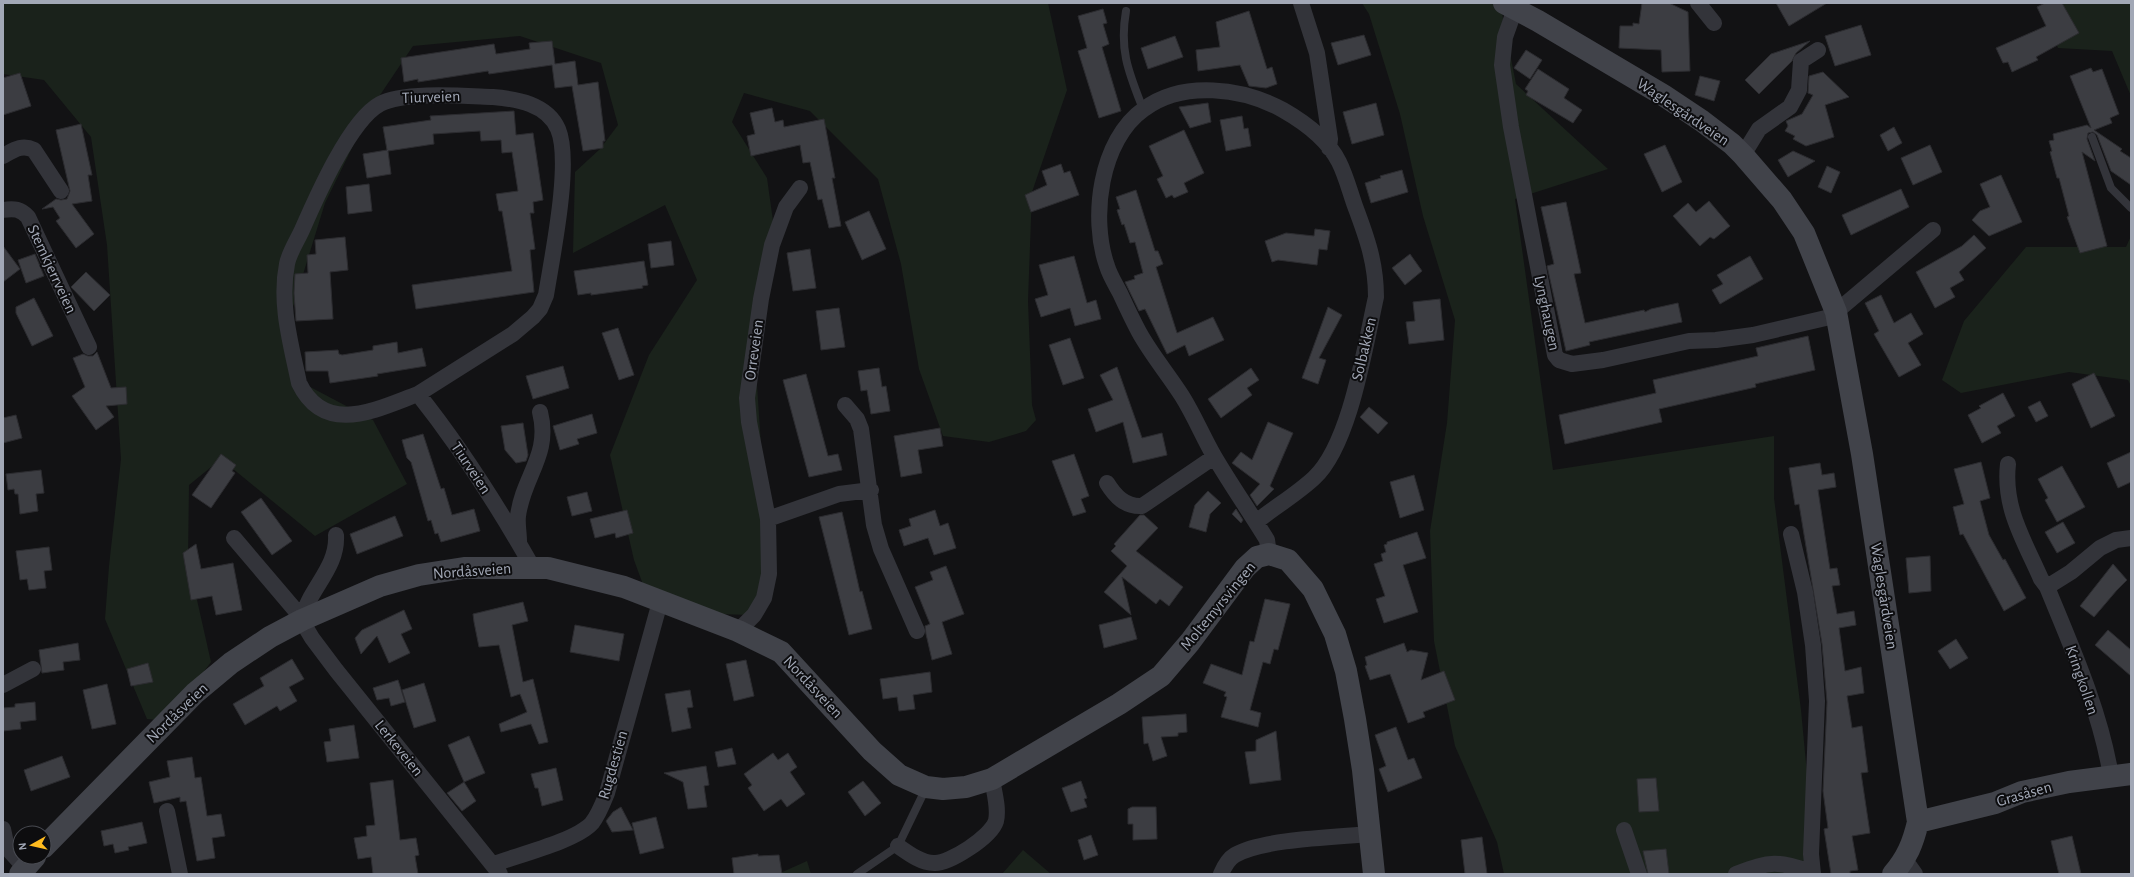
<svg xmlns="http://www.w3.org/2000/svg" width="2134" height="877" font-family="'Alegreya Sans',sans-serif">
<rect width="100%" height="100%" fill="#121214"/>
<path fill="#1a221b" d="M3,3H1048L1067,90L1032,192L1028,301L1032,405L1036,420L1026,431L989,442L943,436L919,369L901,264L878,179L810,111L744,93L732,122L767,178L775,235L754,340L761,445L776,550L750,615L653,612L634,560L610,455L649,355L697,280L665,205L573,253L575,172L600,149L618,125L601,63L520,36L413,46L372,107L325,203L293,307L295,379L373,420L407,484L315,536L221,459L189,485L188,560L211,662L167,721L147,719L105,619L109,566L121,459L107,245L91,137L44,80L3,74Z
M1362,3H1500L1516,84L1608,169L1515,199L1553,470L1774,436V498L1801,710L1811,816L1821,874H1504L1497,842L1455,746L1434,641L1430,531L1447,423L1455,320L1423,216L1400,114L1369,14Z
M2043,3H2131V96L2112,51L2058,48Z
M2131,236V386L2128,380L2069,372L1961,393L1942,380L1964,321L2026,247H2126Z
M1023,850L1051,874H1002Z
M807,861L811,874H778Z"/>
<path fill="#3c3d42" stroke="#2c2c30" d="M1642,3H1669L1688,12L1690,71L1662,72L1661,50L1619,48L1620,26H1633V23L1639,24Z
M1776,3H1827L1789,26Z
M2045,3H2062L2079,33L2036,57L2038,60L2012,72L2008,62L2003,63L1996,48L2046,26L2037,7Z
M1103,9L1107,23L1103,24L1109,44L1102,47L1121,111L1099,118L1078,51L1087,48L1078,16Z
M1249,11L1267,69L1272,67L1277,84L1266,88L1249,86L1240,65L1198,71L1196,50L1220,47L1216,22Z
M1861,25L1871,55L1835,66L1825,36Z
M1364,35L1371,55L1338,65L1331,43Z
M1175,36L1183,57L1148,69L1141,48Z
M552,41L555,64L575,61L578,85L598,82L605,141H603V148L583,151L572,86L555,88L552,65L489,74L488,71L418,82V79L404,82L401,58L494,44L496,54L530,49L529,43Z
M1810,41L1796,53L1792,61L1759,94L1745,80L1771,54Z
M1526,50L1542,60L1530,79L1514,68Z
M2091,68L2093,72L2102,69L2119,114L2110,118L2112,123L2094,130L2122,149L2120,151L2131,158V185L2111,171L2097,135L2093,132L2088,133L2087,139L2095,161L2082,152L2107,246L2080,253L2067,217L2069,216L2059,178H2057L2050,152L2052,151L2049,141L2054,140L2053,134L2087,125L2091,128L2070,76Z
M1538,69L1569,89L1564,98L1582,110L1573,123L1526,95L1528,91L1525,89Z
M1823,72L1849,97L1825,105L1834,137L1806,146L1793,139L1795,136L1785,131L1788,126L1786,121L1802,114L1813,95L1808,93L1809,76Z
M20,73L31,106L3,115V78Z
M1700,76L1720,81L1714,101L1695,95Z
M1208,103L1211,122L1190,128L1179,107Z
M1376,103L1384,135L1352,144L1343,112Z
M772,108L775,122L783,120L784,127L824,119L835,178H832L841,226L829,228L822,199L818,200L810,162L803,163L800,145L751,156L747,136L755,134L750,113Z
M514,111L516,135L533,133L543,200L533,202L534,213H530L535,249L530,250L534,292L416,309L412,285L512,271L502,211H499L496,194L518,191L512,152L502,153L501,140L481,141L480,131L433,134L434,144L388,151L391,174L367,178L363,154L387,150L383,127L431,120L430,116Z
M1242,116L1244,129L1248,128L1251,146L1226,151L1220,120Z
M81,124L92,175H88L92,201L72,204L94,234L76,248L56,221L60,218L53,207L42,209L56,199L61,200L67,199L70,191L56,130Z
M1894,127L1902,143L1888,151L1880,135Z
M1184,130L1204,173L1184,183L1188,192L1174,198L1172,195L1166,198L1157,179L1163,176L1149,146Z
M1665,145L1682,182L1662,192L1644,154Z
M1930,145L1942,172L1913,185L1901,158Z
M1793,151L1815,161L1788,177L1778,160Z
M1061,164L1064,173L1070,171L1079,195L1031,212L1025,195L1047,185L1042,171Z
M1827,166L1840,172L1831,193L1818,187Z
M1402,170L1408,192L1371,203L1365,183L1381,178L1380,176Z
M2001,175L2022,222L1989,236L1972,220L1980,211L1990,207L1980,184Z
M369,184L372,211L348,214L346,187Z
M1901,189L1909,207L1851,235L1842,215Z
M1136,190L1155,251H1158L1163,264L1156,267L1177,333L1213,317L1224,340L1189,356L1185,345L1167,354L1145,309L1139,311L1125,282L1135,279L1134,276L1143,273L1135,242L1130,243L1124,224L1122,225L1117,210L1120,209L1116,197Z
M1709,201L1730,226L1714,239L1710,237L1700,246L1673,216L1688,203L1696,212Z
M1566,202L1581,273L1574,274L1585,323L1644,310L1645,312L1651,309L1678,303L1682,322L1589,342L1590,345L1566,351L1547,266L1554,264L1541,207Z
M869,211L886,249L862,260L845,222Z
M1315,229L1330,231L1327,250L1319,249L1317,265L1278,260L1272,262L1265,241L1286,233L1314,236Z
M1974,235L1986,248L1959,272L1964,280L1950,288L1955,297L1935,308L1916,272L1962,246Z
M345,237L348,270L330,272L333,319L296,321L294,293L295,274L308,273L307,255L316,254L315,240Z
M671,241L674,265L651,268L648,244Z
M3,246L20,269L3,282Z
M810,249L816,288L793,291L787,253Z
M35,254L44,276L26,283L18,260Z
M1410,254L1422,271L1405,285L1392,268Z
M1074,256L1087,303L1096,300L1101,319L1075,326L1070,308L1041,317L1035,299L1048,295L1039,265Z
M1750,256L1763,279L1720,304L1712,290L1723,284L1717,275Z
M644,261L648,285L642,286L643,288L591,295V293L578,295L574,271Z
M86,272L110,295L94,311L71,287Z
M1881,295L1894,323L1911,313L1923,334L1908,343L1921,365L1899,377L1874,334L1879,331L1865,303Z
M34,298L53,336L32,346L16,313V307Z
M1440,299L1444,340L1409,344L1406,322L1415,321L1413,302Z
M1328,307L1342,315L1319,358L1326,360L1318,384L1302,378Z
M839,308L845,347L821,350L816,311Z
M618,328L634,375L619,380L602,333Z
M1808,336L1815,370L1755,384L1756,387L1659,409L1662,422L1565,444L1559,415L1656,393L1653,380L1758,356L1756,348Z
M1070,338L1084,378L1063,385L1049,345Z
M397,342L398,353L422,348L426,366L377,374L378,376L330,383L328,371H306L305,352L338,350L339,354L342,355L373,350V346Z
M97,352L111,388L126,387L127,404L106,406L114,417L96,430L72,396L85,387L73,358L83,354L88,356H93Z
M563,366L569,388L533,399L526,376Z
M1117,367L1142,438L1162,433L1167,455L1133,463L1123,422L1096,432L1088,409L1113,400L1100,375Z
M879,368L882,387L886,386L890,411L871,414L867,390L861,391L858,371Z
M1251,368L1259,380L1247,388L1252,395L1221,418L1208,399Z
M2094,373L2115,416L2091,428L2072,384Z
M806,374L828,456L838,454L842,470L809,477L783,380Z
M2003,393L2015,416L1997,426L2001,433L1982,443L1968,415L1981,408L1979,406Z
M2040,401L2048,416L2036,422L2028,407Z
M1369,407L1388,423L1378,434L1360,417Z
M592,414L597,433L577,439L579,444L560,450L553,426Z
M16,415L22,438L3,443V418Z
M1268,422L1293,433L1270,486L1274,489L1257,506L1250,495L1260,484L1232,463L1241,452L1252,460Z
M523,423L528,455L526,461L516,463L505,450L501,426Z
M940,428L943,446L918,450L922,473L901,477L894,436Z
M423,434L441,489L444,488L452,515L474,509L480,531L441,542L438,533L435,534L431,520L428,521L411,462L407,458L402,440Z
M2131,452V482L2118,488L2107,463Z
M221,454L236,465L232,471L235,473L211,508L192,495Z
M1074,454L1089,496L1081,499L1086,512L1073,516L1052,461Z
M1981,462L1990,498L1980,501L1989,535L2003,560L2005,559L2026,598L2004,611L1963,534L1960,535L1953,507L1964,504L1954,469Z
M1820,463L1822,475L1834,473L1836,487L1818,490L1830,569L1837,568L1840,585L1832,586L1837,614L1854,611L1856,625L1839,628L1845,671L1861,667L1864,693L1847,696L1852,728L1862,726L1868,772L1861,773L1870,833L1852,836L1858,870L1850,871V874H1831L1824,829L1828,828L1823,791L1827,702L1822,644L1799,504L1795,505L1789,468Z
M2062,466L2085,507L2057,522L2045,500L2048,498L2038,479Z
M41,470L44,493L36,494L38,511L20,514L18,494H15L14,489L8,490L6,474Z
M1414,475L1424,510L1400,518L1390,482Z
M1208,491L1221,503L1210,514L1206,532L1189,527L1195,505Z
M587,492L592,511L572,516L567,497Z
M261,498L292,541L272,555L241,512Z
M1236,509L1243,520L1241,523L1232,514Z
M627,510L633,533L616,538L615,533L595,538L590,519Z
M935,510L940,526L948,523L956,548L934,555L928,538L904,546L899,530L911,526L909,519Z
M842,512L860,592L862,591L872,629L849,635L819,517Z
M1140,515H1144L1158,528L1136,551L1183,587L1169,606L1160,599L1156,604L1122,577L1131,615L1104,592L1127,566L1111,551L1116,546L1114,544Z
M395,516L403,536L357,554L350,534Z
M2063,522L2075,543L2057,553L2045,532Z
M1417,532L1426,558L1403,565L1418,612L1384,623L1376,599L1385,596L1374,564L1383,561L1381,554L1386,552L1384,545L1387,544V542Z
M196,544L201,569L233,563L242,610L216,615L212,596L191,600L183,553Z
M49,547L52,570L44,571L46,588L29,590L27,579L20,580L16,551Z
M1930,556L1931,591L1909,593L1906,558Z
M2113,564L2127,580L2117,590L2094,617L2080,606Z
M946,566L964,614L942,622L952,654L932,660L926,634L925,626L930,624L915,587L933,580L930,572Z
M1265,599L1290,604L1278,650L1274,649L1270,664L1263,662L1250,710L1261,713L1258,727L1221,717L1227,697L1224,696L1226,692L1203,683L1211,664L1242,675L1250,641L1254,642Z
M523,602L528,621L512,625L523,682L533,679L548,742L539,744L531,724L501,732L499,724L527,712L520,694L511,697L499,645L479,647L474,622L473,614Z
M404,610L412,629L401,634L410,653L389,663L377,636L361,654L355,638L362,630Z
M1131,617L1137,639L1104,648L1099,625Z
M575,625L624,634L619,661L570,652Z
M2108,630L2131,650V676L2095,645Z
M1956,639L1968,658L1950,669L1938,651Z
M78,643L80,660L63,662L64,670L42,673L39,650Z
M1404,643L1407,652L1411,650L1428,653L1421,680L1444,671L1455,700L1423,712L1425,717L1408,723L1390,674L1370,680L1365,666L1367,665L1365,657Z
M292,659L304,679L289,687L297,701L280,711L277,706L245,725L233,704L264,686L260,678Z
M746,660L754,696L734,701L726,664Z
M148,663L153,682L131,686L127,669Z
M930,672L932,692L913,695L915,709L899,711L897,697L883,699L880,679Z
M398,680L405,702L391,706L389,698L377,700L373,688Z
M424,683L436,721L414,728L402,690Z
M107,684L116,724L92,729L83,690Z
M690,690L693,707L687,708L691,728L672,732L665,694Z
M35,702L36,720L20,722L21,729L3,731V708L15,707V704Z
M1186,714L1187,732L1178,733V736L1161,737L1167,756L1153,761L1148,743L1144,744L1142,717Z
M354,725L359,758L327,762L324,742L331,741L329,729Z
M1396,727L1408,760L1414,758L1422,778L1388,792L1379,769L1386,766L1375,735Z
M1276,731L1281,780L1250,784L1245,752L1256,751V740Z
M469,736L485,773L464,782L448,745Z
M732,748L736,764L718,767L715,752Z
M773,753L778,760L788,753L797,767L790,772L805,794L787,807L781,799L764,811L748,788L752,785L744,774Z
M62,756L70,777L31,791L24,770Z
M192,757L195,778L201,777L207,816L221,814L225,836L212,838L215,858L197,861L186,801L180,802V797L154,803L149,782L170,777L167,761Z
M706,766L709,785L704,786L707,807L688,809L683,782L664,773Z
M556,768L563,800L542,806L538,788H535L531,774Z
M1656,778L1659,811L1639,812L1637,779Z
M393,780L400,840L416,838L419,855L415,856L418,874H373L371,857L358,859L354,838L367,836L366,826L375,825L370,783Z
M863,781L881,803L865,816L848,792Z
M1081,781L1087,798L1084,799L1087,807L1071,812L1062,788Z
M464,782L476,801L462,811L447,793Z
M621,807L633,830L612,832L606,821L613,812Z
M1132,807H1156L1157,839L1133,840V824H1128V809Z
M656,817L664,848L640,854L632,823Z
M142,822L147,843L128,847L129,850L115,853L113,844L104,846L101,831Z
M1091,835L1098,855L1084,860L1078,840Z
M2072,836L2081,874H2059L2051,841Z
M1482,837L1487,874H1465L1461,840Z
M1666,849L1669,874H1648L1643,851Z
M758,854V856L779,855L782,874H734L732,858Z"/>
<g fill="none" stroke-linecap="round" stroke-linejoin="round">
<path stroke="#33343a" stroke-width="8" d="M1126,11C1119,51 1129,73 1143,109
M2092,137L2111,188L2131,208
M857,874L898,846L926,788"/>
<path stroke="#33343a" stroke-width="16" d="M1301,3L1317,53L1330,139L1329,148
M1698,3L1714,23
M1515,9L1505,37L1502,65L1511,127L1555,355L1559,360L1572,364L1603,360L1689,341L1716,340L1753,335L1830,317L1933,230
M1743,155L1759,129L1790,107L1799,90L1801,61L1818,50
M3,156C14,150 22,144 34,150L61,191
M3,210C14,208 21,209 28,217L89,347
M418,394L513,334L533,317L540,309L546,295C552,257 572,162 558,129C547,104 517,99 493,97C465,96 404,91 380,104C350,120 316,198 302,230C297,241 289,253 287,264C279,304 291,344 299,383C325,437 377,409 418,394C461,448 499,508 533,568
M845,405L857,419L861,429L874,525L881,549L917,631
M2008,464C2003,508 2024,540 2041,579L2047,587
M1107,483C1115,496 1125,507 1142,506L1214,457
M768,519L839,494L871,490
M1255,520L1260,519C1278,505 1298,493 1314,478C1350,445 1365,346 1376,297C1376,263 1367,238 1355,206C1350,192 1346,176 1339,162C1328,140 1304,122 1283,110C1243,88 1183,80 1144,109C1100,140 1090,218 1107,266C1110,276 1116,285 1120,293C1126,306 1132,319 1139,332C1151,354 1168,374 1182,396C1194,415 1203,437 1214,456C1231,485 1250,512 1267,540L1269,554
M1791,534L1805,592L1813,645L1817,701L1811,854L1813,874
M234,538L296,611L312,638L336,670L500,874
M519,541C519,533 517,524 518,516C523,476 551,455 540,412
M302,620C308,589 338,569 336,535
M738,631L754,615L764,598L769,574L768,519L749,422L747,398L761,299L772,245L786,207L800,188
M3,685L33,669
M2111,776C2100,710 2072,648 2047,587L2071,572L2100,548L2116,540L2131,538
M167,811L180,874
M3,829L7,848L25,868
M1624,830L1639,874
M898,846C908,853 921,863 934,863C949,864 991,837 996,821C999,808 994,792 992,779
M1905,860L1915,874
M494,864C518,855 576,841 592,823C599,814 603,803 607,793L660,602
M1221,874C1224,867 1228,859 1235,855C1262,839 1337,837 1369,834
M1736,874C1772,861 1776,860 1813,873"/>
<path stroke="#41434a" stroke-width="22" d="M1504,3L1538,21L1663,95L1702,121L1732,144L1743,155L1782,200L1804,233L1836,312L1862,454L1918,822C1913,843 1907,858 1893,874
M1918,822L1995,803L2022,792L2069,782L2131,774
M44,847L195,693L231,663L270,637L302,620L380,586L419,575L464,568H548L624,587L738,631L781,652L872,751L899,775L926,787L943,789L966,787L992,779L1119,704L1161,676L1190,642L1245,568L1257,557L1269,554L1288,560L1313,589L1335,634L1346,671L1355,719L1363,770L1374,874
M20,874L35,857"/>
</g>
<g text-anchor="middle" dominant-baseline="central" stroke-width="4" stroke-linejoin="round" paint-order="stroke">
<g font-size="16" fill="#a2a8b6" stroke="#0d0d0f">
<text transform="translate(431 97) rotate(-2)">Tiurveien</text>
<text transform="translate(1683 112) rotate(34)">Waglesgårdveien</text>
<text transform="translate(52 269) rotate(65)">Stemkjerrveien</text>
<text transform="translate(1547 313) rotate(78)">Lynghaugen</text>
<text transform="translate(1364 349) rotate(-77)">Solbakken</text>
<text transform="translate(754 350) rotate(-82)">Orreveien</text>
<text transform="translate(471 468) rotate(56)">Tiurveien</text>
<text transform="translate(472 571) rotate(-4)">Nordåsveien</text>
<text transform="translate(1884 596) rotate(81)">Waglesgårdveien</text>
<text transform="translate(1218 606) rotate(-51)">Moltemyrsvingen</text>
<text transform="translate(2082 680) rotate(71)">Kringkollen</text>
<text transform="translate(813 687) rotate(47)">Nordåsveien</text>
<text transform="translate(177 713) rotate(-44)">Nordåsveien</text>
<text transform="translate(399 748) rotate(51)">Lerkeveien</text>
<text transform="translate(613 765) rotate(-74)">Rugdestien</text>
<text transform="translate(2024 794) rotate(-16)">Grasåsen</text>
</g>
</g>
<rect width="2134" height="877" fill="none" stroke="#a2a8b6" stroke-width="8"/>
<g transform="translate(32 845) rotate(262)"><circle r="19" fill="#0d0d0f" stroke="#494b52"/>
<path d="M0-3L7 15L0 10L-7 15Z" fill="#ffbb1f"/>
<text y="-6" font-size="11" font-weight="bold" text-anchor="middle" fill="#a2a8b6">N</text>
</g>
</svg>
